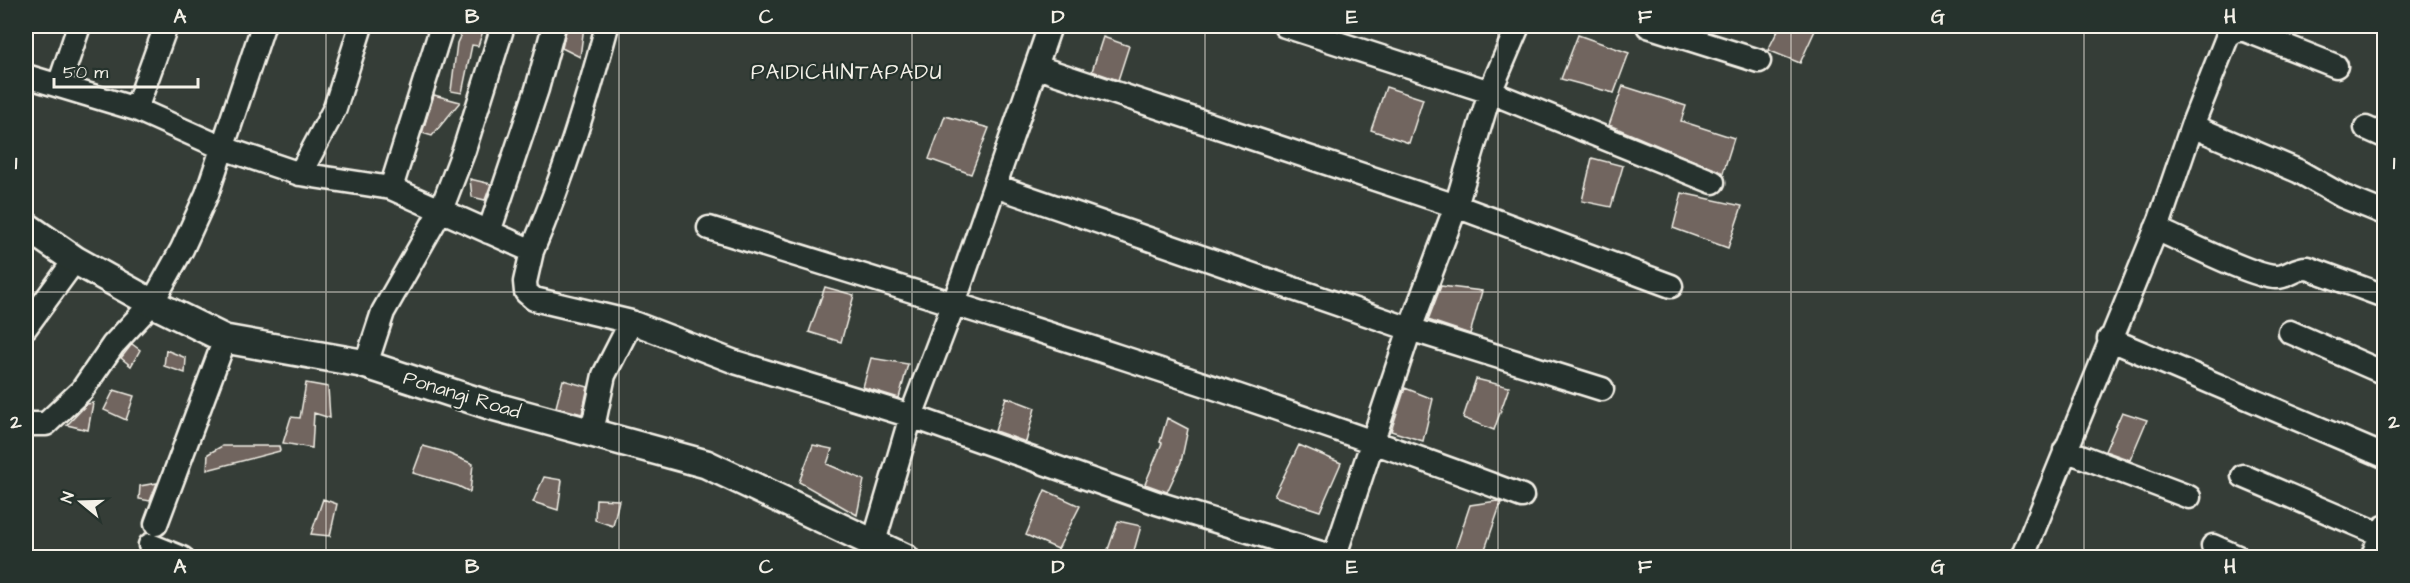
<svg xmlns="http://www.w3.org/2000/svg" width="2410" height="583" font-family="'Architects Daughter',sans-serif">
<rect width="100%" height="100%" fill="#353d37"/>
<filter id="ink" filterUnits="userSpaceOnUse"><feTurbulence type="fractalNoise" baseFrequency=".0167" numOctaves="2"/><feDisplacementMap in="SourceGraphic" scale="12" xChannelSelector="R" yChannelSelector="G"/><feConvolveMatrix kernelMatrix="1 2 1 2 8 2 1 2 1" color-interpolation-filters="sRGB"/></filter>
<g filter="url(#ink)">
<path fill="#71655f" stroke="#f4f1e8" stroke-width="1.5" d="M465,26H477L476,28L483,31L478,46L472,45L462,93L451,91L457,43Z
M567,26H584L580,57L562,48Z
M1780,26H1817L1800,63L1768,50Z
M1578,35L1629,53L1614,93L1561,79Z
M1103,37L1129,46L1118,80L1092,71Z
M1623,86L1686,106L1681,121L1734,138L1723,173L1609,125Z
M1386,87L1423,99L1409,143L1371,130Z
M434,95L460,102L432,136L422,133Z
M945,116L989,128L971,174L929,159Z
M1592,158L1623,166L1611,207L1582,201Z
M470,179L491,184L485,200L472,197Z
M1682,193L1742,206L1728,248L1673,228Z
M1441,286L1482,291L1470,334L1428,320Z
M825,287L854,295L841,342L809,332Z
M132,344L140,350L131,366L121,358Z
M166,350L186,358L185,373L164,366Z
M871,358L908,364L899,398L863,387Z
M1476,379L1509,387L1494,430L1463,418Z
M563,380L588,387L582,414L556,407Z
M306,383L328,387L330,418L314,413L312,448L283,443L291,417L300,418Z
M1405,388L1433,399L1423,441L1391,431Z
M114,390L134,396L126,420L104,410Z
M1006,397L1035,408L1026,442L995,431Z
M93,403L88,430L67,425L87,404Z
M2122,412L2147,420L2130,460L2105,451Z
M1167,418L1188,429L1181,462L1167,492L1145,484L1162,443L1160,442Z
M813,445L832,449L827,464L864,480L857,515L799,482Z
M1299,445L1341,463L1320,511L1274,496Z
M222,446H279L280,451L207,470L208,454Z
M423,446L445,452L473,464L470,492L458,486L413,473Z
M544,477L562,480L558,510L533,502Z
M157,483L150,501L139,499L140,486Z
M1045,490L1080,506L1058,549L1026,535Z
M323,499L337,504L330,536L311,534Z
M596,499L619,500L613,526L595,520Z
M1497,501L1501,503L1482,558H1473L1455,550L1470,505Z
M1118,521L1141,526L1132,558H1105Z"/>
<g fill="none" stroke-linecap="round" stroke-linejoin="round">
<defs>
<path id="minor" d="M1285,26L1490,92L1713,182
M1648,26L1759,61
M1037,67L1456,206L1671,286
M26,76L136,109L223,148L300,174L391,188L532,251C564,176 586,104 607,26
M59,85L79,26
M136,109L166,26
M2192,126L2298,171L2342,196L2384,213
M2366,128L2384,136
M300,174L335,108L361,26
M995,186L1410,329L1602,389
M391,188L442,26
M709,228C982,312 1255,396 1522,496
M2156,229C2180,239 2254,278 2277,277C2288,277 2296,267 2308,268L2384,296
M489,232L537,89L554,26
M532,251L525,282L526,292L534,299L631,322L604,375L592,432
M631,322L735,362L911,416L1157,503L1337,558
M26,327L75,260
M2290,332L2384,373
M2109,339L2384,456
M366,364L383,312L441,210L464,150L503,26
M26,424H46L82,390L113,345L152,303L182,249L207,194L263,26
M2065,450L2189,497
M2243,476L2384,536
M156,524L225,339
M874,542L911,416L954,303L1050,26
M150,545L182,558
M2213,546L2240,558
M1334,558L1410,329L1456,206L1490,92L1518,26
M2022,558L2160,220L2192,126L2228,35L2235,30H2245L2336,66
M2372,558L2384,527"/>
<path id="tertiary" d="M26,226L75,260L152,303L225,339L361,363L489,405L706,464L905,558"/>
</defs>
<use href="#minor" stroke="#f4f1e8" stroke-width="27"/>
<use href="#tertiary" stroke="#f4f1e8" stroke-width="32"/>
<use href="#minor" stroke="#26332d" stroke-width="22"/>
<use href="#tertiary" stroke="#26332d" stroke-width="27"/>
</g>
</g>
<path fill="none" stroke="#f4f1e8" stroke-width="1.5" stroke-opacity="0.55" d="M326,26V558M619,26V558M912,26V558M1205,26V558M1498,26V558M1791,26V558M2084,26V558M26,292H2384"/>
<g text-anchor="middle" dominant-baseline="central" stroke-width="4.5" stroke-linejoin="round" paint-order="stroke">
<g font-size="20" fill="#f4f1e8" stroke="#26332d">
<text transform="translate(462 395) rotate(17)">Ponangi Road</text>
</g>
<g font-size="21" letter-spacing="1.5" fill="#f4f1e8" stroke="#26332d">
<text x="847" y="72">PAIDICHINTAPADU</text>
</g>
</g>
<rect width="2410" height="583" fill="none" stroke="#26332d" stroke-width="66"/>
<g transform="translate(81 502) rotate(289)" stroke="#26332d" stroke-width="4.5" paint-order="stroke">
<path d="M0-4.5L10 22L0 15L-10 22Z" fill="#f4f1e8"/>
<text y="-9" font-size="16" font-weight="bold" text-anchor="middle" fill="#f4f1e8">N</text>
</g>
<path d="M54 78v9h144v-9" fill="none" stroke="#f4f1e8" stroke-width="3"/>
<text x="63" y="78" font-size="18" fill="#f4f1e8" stroke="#26332d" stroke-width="4.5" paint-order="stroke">50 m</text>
<rect x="33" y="33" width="2344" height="517" fill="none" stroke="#f4f1e8" stroke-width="2"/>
<g font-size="20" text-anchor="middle" font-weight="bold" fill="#f4f1e8">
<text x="180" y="23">A</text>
<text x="472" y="23">B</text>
<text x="766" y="23">C</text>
<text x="1058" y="23">D</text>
<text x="1352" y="23">E</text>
<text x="1645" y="23">F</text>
<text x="1938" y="23">G</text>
<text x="2230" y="23">H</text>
<text x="16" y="169">1</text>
<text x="2394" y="169">1</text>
<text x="16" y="428">2</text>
<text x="2394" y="428">2</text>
<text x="180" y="573">A</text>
<text x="472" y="573">B</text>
<text x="766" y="573">C</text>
<text x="1058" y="573">D</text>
<text x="1352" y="573">E</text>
<text x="1645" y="573">F</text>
<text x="1938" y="573">G</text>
<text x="2230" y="573">H</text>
</g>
</svg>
